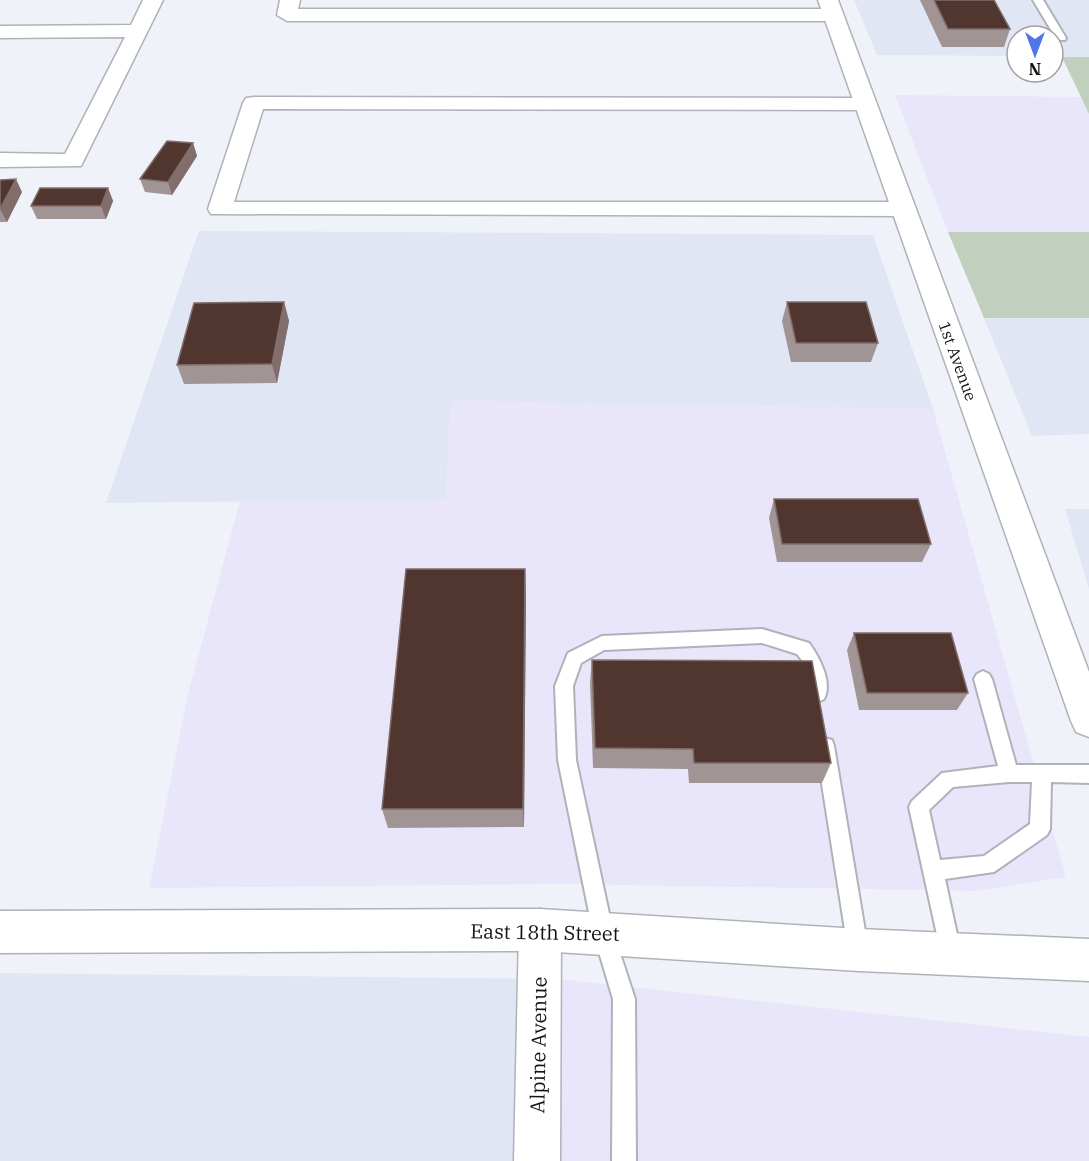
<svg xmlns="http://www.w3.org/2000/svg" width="1089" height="1161" font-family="'IBM Plex Serif',serif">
<rect width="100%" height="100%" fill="#f0f2fa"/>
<path fill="#e9e5fb" d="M895,95L1081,97L1089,114V232H948Z
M451,401L933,409L1066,877L976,891L564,884L149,888L188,694L240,501L446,499Z
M558,979L1089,1037V1161H564Z"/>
<path fill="#e1e6f4" d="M854,0H1089V57H1053V36H1017V56L877,55Z
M199,231L873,235L933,409L451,401L446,499L106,503Z
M984,318H1089V434L1032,436Z
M1065,509H1089V589Z
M0,973L558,979L564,1161H0Z"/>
<path fill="#c0cfbe" d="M1062,57H1089V114Z
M948,232H1089V318H984Z"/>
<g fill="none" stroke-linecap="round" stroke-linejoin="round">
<defs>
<path id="service" d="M1033,0H1043L1066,38L1065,40H1057Z
M762,629L809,643C819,657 833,682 824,699L818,702L812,699L805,664L797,654L762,643L604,650L581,663L573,686L576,760L613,932L635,999L636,1161H612L613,999L593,932L558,760L555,686L568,653L602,636Z
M983,671L989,674L992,679L1016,765H1089V783L1051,782L1050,829L1047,835L994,872L945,879L961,953L958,960L951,963L944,960L941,953L909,807L912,801L942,773L998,766L974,679L977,674ZM1009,782H1032L1030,824L984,856L940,860L929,810L953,787Z
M825,738L832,740L834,746L868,949L865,956L858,959L851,956L848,949L816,746L818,740Z"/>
<path id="minor" d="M143,0H163L81,166L0,167V153L65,154L125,37L0,38V26L131,25Z
M280,0H300L298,9H833L843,15L833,21H287L277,15Z
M254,97L865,98L873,99L876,104L873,109L865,110L263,109L234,202H904L913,204L916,209L913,214L904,216L211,214L208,209L243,103L246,98Z
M540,909L555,915L561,930L560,1161H514L519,930L525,915Z"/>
<path id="secondary" d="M818,0H838L1089,672V737L1076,732L1071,721Z"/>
<path id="primary" d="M540,909L859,929L1089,939V981L859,971L540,951L0,953V911Z"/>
</defs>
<use href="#service" stroke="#b0b2ba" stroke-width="4"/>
<use href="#minor" stroke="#b0b2ba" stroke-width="3"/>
<use href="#secondary" stroke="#b0b2ba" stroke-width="3"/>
<use href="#primary" stroke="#b0b2ba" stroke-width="3"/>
<use href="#service" fill="#fff" fill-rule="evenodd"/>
<use href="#minor" fill="#fff" fill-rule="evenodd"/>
<use href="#secondary" fill="#fff" fill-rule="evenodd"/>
<use href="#primary" fill="#fff" fill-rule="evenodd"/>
</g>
<path fill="#a09494" d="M920,0H994L1010,29L1004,47H942Z
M193,143L197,156L172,195L145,192L140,179Z
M0,180L22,192L7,222H0Z
M108,188L113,201L106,219H37L31,206Z
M284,302L289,321L277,383L184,384L177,365Z
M787,302L878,343L871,362H791L782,321Z
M774,499L931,544L922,562H777L769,518Z
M526,592L524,827L388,828L382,809Z
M854,633L968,693L957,710H859L847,650Z
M592,660L831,763L822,783H689L688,769L593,768L590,682Z"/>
<path fill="#816e6c" d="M193,143L197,156L172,195L168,182Z
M16,179L22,192L7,222L0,209Z
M108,188L113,201L106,219L101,206Z
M284,302L289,321L277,383L272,364Z
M525,569L526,592L524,827L523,809Z"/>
<path fill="#51362f" stroke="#816e6c" stroke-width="1.5" d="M934,0H994L1010,29H948Z
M167,141L193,143L168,182L140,179Z
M16,179L0,209V180Z
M40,188H108L101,206H31Z
M284,302L272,364L177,365L194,303Z
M787,302H866L878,343H796Z
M774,499H918L931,544H782Z
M406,569H525L523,809H382Z
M854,633H951L968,693H867Z
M592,660L812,661L831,763H694L693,749L595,748Z"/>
<g text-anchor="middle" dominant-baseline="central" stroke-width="6" stroke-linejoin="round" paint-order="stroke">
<g font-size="16" fill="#131417" stroke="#fff">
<text transform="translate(958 361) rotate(70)">1st Avenue</text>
</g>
<g font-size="20" fill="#131417" stroke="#fff">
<text transform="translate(545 932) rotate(1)">East 18th Street</text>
<text transform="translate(538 1045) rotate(-89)">Alpine Avenue</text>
</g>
</g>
<g transform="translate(1035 54) rotate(180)"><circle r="28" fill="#ffffff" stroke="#a1a1a2" stroke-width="1.5"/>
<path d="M0-4.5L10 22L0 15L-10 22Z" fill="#5375ea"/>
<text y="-9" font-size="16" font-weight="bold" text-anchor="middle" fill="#131417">N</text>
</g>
</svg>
